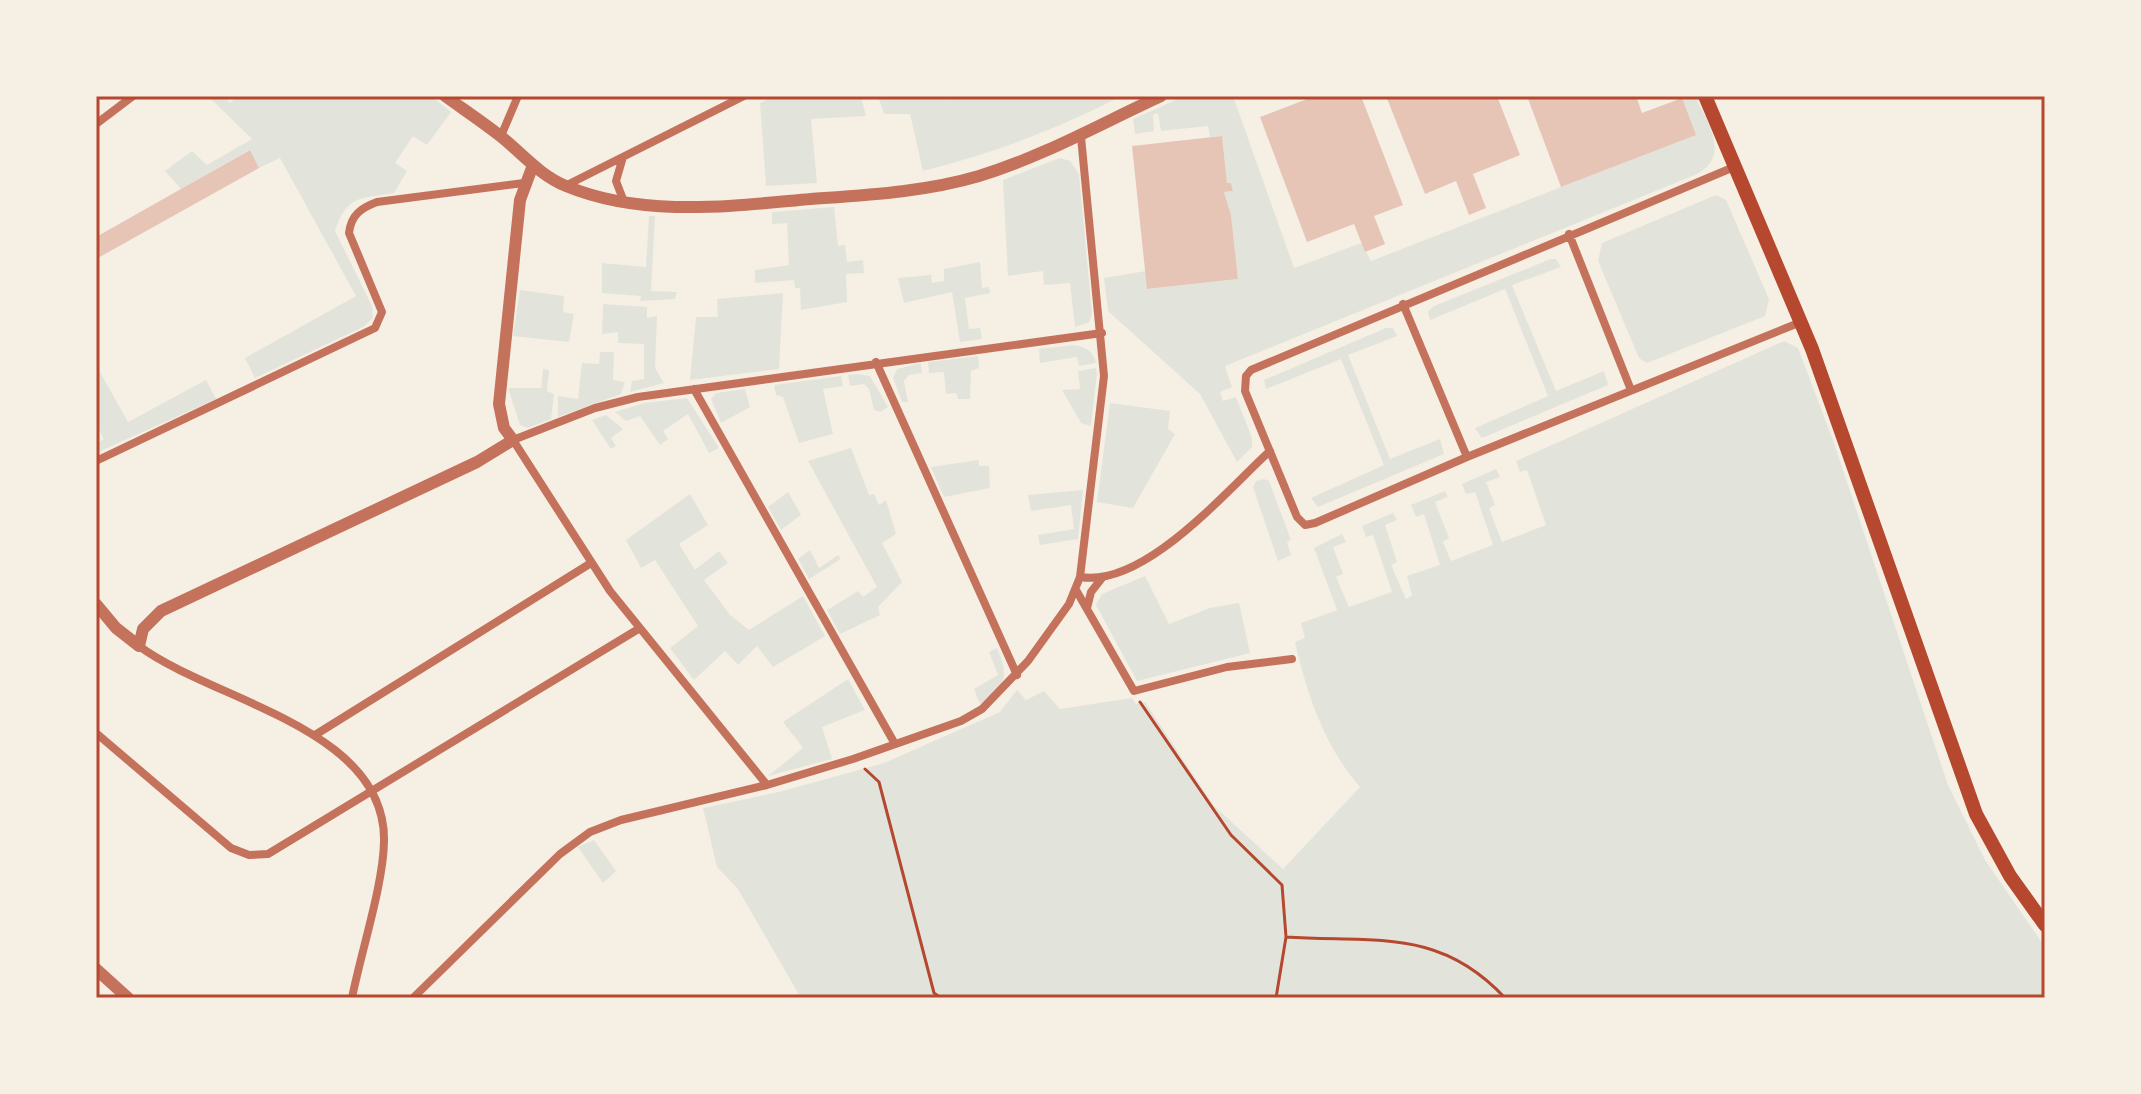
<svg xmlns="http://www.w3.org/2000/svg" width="2141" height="1094" font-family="'Asap Condensed',sans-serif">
<rect width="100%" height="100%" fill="#f6efe4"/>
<path fill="#e2e4dc" d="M208,96H224L230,103L237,96H431L451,112L427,145L413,136L395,163L407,171L394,193C359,199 347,195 335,231L372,306L373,318L363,327L255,378L245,358L356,296L280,158L259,168L249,150L181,189L165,171L192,151L207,165L252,139Z
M775,96H861L866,116L811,119L817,183L766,186L760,103Z
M878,96H947L949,100L958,96H1122C1057,129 994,153 923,171L910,114H884Z
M1185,96H1233L1294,268L1361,243L1371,261L1695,135L1681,96H1695C1708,124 1732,157 1695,175L1225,366L1232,387L1220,392L1223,401L1236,397L1252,438V447L1237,462L1200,394L1108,311L1104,278L1146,271L1148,289L1238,279L1231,215L1224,192L1233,191L1231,183H1227L1222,136L1210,137L1208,126L1161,131L1158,113L1153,115L1154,131L1135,134L1133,119Z
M1060,158L1070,161L1079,174L1092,314L1089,322L1075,327L1070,283L1044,285L1043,271L1008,276L1003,180Z
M1716,195L1726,200L1769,299L1765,316L1647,363L1639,358L1598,261L1602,243Z
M834,207L838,246L845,245L847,262L863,260L864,273L846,274L847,302L801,310L800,288H795L794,280L755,283V270L789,265L787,223L772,224V212Z
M649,216H655L651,291L677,292L675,299L640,301L641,296L602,293V263L646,267Z
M1551,259H1556L1561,267L1512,285L1556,391L1604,371L1608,385L1482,438L1475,428L1548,396L1505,289L1430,320L1428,311L1434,306Z
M980,262L982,288L989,287L990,293L965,298L969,329L980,328L982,339L960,342L952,292L904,303L898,278L931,275L932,283L944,281V269Z
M520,290L564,296L563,312L574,314L569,342L513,336Z
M783,293L779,369L690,380L696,317H718L717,299Z
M603,304L647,307V318L657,316L655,368L664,383L630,392L632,381L644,379V344L618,343V332L602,334Z
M1386,328H1393L1397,336L1348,355L1390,459L1440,439L1444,454L1318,507L1311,498L1384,465L1341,359L1266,389L1264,380Z
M1784,341L1798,348L1833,440L1948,785L1985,860L2045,947V998H801L738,889L717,867L703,808L779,792L884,763L1000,712L1017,690L1026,700L1044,691L1060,709L1132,698L1136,704L1145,702L1214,806L1283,869L1360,787C1324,746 1307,694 1295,642L1305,638L1301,623L1337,610L1314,548L1342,534L1346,542L1333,547L1343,574L1336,577L1349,607L1392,592L1373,535L1366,537L1362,526L1393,513L1397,520L1385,525L1397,562L1391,565L1406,599L1412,595L1407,576L1440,565L1424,514L1416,517L1411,505L1445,491L1448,497L1435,502L1449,538L1443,542L1451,561L1493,545L1475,492L1466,494L1462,484L1496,469L1500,477L1486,482L1495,505L1489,508L1502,542L1546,525L1527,470L1520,472L1516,461Z
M1074,345C1085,347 1094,351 1096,363L1079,366L1077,357L1040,363L1039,349Z
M600,352H614L613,380L625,382L621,394L558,417V396L578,399L582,363L599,364Z
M978,356L979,368L971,371L970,399H958L956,393L946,394L944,372L929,373L928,362Z
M921,363L922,373L909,375L904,381L908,402H902L893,378L897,369Z
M96,365L128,422L206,380L216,399L96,453V444L104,439L96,424Z
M1096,368L1097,373L1091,426L1081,423L1062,390L1080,389L1078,371Z
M543,369L549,370L547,391L554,394L551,419L528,428L520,425L508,388H541Z
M858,374L870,376L888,407L880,412L874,410L869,389L864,384L850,386L848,375Z
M841,376L843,386L823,389L833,434L799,443L783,397L776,395L774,385Z
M745,389L750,407L721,423L711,399L716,393Z
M687,398L719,448L709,453L688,414L663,431L668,439L660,445L640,416L626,421L615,412L644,403Z
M1110,403L1170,411L1168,429L1175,434L1133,508L1097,502Z
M606,415L623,429L611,438L616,446L611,449L592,420Z
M851,448L869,495L874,494L879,505L886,500L896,534L882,543L902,582L878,607L880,615L840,634L827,610L858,591L863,597L877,587L808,461Z
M979,460V466H989L990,488L944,497L931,467Z
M1264,479L1269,481L1291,540L1287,542L1291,555L1278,561L1253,487L1256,481Z
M1083,490L1078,539L1040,545L1038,535L1074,529L1071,505L1031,511L1028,495Z
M788,492L801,515L781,530L768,507Z
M690,494L708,525L679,544L695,570L719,551L728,563L704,580L730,615L749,630L803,596L825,636L773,667L757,646L738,665L725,651L694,680L670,648L698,626L655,560L641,568L626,540Z
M810,550L819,568L838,555L841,559L809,579L798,559Z
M1145,576L1169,624L1210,608L1239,603L1250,653L1137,681L1096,605L1102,594Z
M997,648C1009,676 1007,686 980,704L974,689L998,675L989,652Z
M848,679L865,710L822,727L832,759L768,776L803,748L783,722Z
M594,840L616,871L603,883L578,847Z"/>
<path fill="#e6c5b7" d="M1315,96H1361L1403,205L1374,216L1385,244L1365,252L1354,224L1307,242L1260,117Z
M1386,96H1497L1520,155L1473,174L1486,208L1469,215L1456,181L1425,194Z
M1527,96H1636L1642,113L1682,98L1696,135L1561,187Z
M1222,136L1227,183H1231L1233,191L1224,192L1231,215L1238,279L1147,289L1132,146Z
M250,150L259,168L96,259V237Z"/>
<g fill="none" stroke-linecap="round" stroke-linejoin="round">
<path stroke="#b5482f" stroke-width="3" d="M1140,702L1231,835L1282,885L1286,937L1276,998
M865,769L879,782L934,993L941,998
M1286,937C1374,943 1439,927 1505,998"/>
<path stroke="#c5725c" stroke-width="8" d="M96,124L133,96
M501,136L518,96
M623,157L616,181L624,202
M1734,167L1251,370L1246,376L1245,391L1297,517L1305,525L1315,523L1467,457L1801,322
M565,186L744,96
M1569,234L1631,390
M1403,304L1467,457
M876,362L1017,675
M694,389L895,744
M96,461L375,328L382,312L349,233C351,215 361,208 377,202L524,183
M1080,577C1144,588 1225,492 1270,451
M1076,590L1134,691L1227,667L1292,659
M1087,608L1091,592L1102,578
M139,646C213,701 387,728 384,842C383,886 361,952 352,998
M96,733L231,848L249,855L268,854L640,628
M315,735L591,563
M767,785L610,591L513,440L595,408L638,397L1102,333
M413,998L560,854L590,832L621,820L767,785L853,759L961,721L982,709L1028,661L1069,604L1080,577L1104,376L1081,137"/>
<path stroke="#c5725c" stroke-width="12" d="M445,96C463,109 481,121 499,135C521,152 539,175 566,186C643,218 730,206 811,199C867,195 925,192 979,176C1044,156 1100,124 1161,96
M96,604L116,628L139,646L143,629L161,611L477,462L513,440L504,428L499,404L520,200L533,165
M96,969L128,998"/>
<path stroke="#b5482f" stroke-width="14" d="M1705,96L1812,349L1976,814L2010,876L2045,925"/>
</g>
<rect width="2141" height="1094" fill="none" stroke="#f6efe4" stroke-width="196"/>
<rect x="98" y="98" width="1945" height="898" fill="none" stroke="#b5482f" stroke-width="3"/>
</svg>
